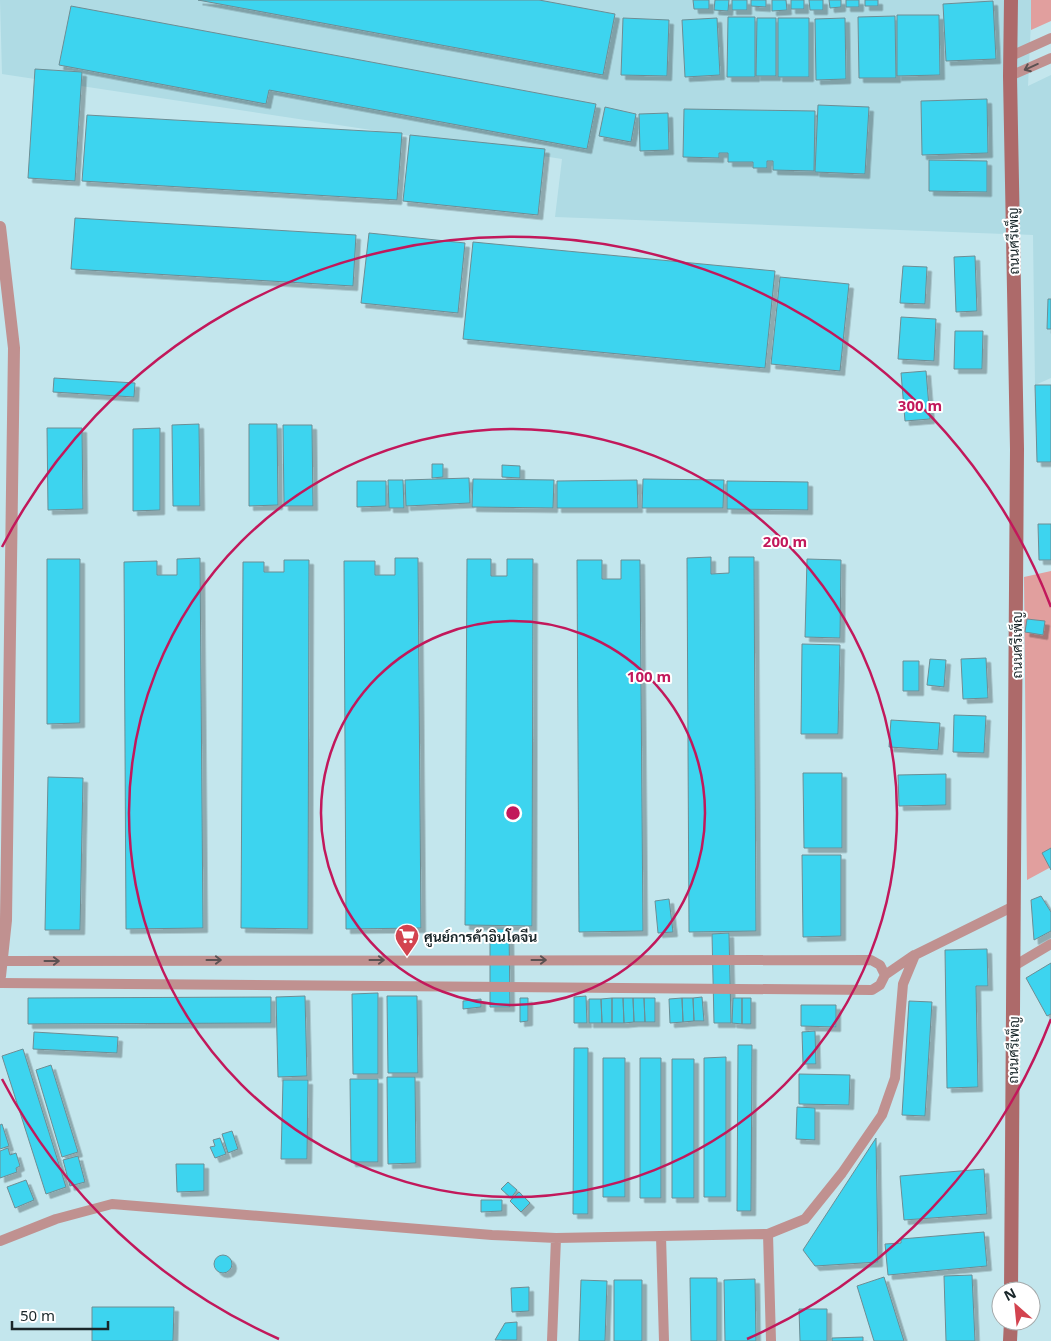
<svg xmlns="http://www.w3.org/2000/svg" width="1051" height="1341" font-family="'Noto Sans',Sarabun,sans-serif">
<defs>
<filter id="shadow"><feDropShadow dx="4.5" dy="4.5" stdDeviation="0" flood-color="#0004"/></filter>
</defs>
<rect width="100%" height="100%" fill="#c3e6ed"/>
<path fill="#afdbe4" d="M0,0H1032L1028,86L1051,75V378L1035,385L1033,235L555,217L562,159L2,74Z"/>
<path fill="#e19f9e" d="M1031,0H1051V21L1031,30Z
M1051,571V867L1027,880L1024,577Z"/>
<path fill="#3cd4ef" stroke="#6d8d94" filter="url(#shadow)" d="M198,0H539L615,14L603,75Z
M693,0H709V9H694Z
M715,0H729L728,11L714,10Z
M732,0H747V10H732Z
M751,0H766V7L751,6Z
M772,0H786L787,10L772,11Z
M791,0H804V9H791Z
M809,0H823V10H810Z
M829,0H841V7L830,8Z
M846,0H859V7H846Z
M865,0H878V6H865Z
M993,1L996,59L946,61L943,4Z
M71,6L596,104L587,149L269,90L266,104L59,65Z
M897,15H939L940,75L897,76Z
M895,16L896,78H859L858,17Z
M728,17H755V77H727Z
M623,18L669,20L667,76L621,75Z
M717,18L720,75L685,77L682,20Z
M757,18H776V76H756Z
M778,18H809V77H778Z
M845,18L846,79L816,80L815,19Z
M35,69L82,72L75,181L28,178Z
M987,99L988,153L922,155L921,101Z
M818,105L869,107L865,174L815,172Z
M605,107L636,114L631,142L599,136Z
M684,109L815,111L814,171L773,170V161H767V168H753V162H728V153H719V158L683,157Z
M668,113L669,150L640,151L639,114Z
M87,115L402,133L397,200L82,181Z
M410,135L545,149L538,215L403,201Z
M929,160L987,161V192L929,191Z
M75,218L356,235L353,286L71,269Z
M369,233L465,243L458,313L361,303Z
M473,242L775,271L765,368L463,339Z
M975,256L977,311L956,312L954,257Z
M903,266L927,267L925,304L900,303Z
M780,277L849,284L840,371L771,364Z
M1048,299H1051V329H1047Z
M901,317L936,319L934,361L898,359Z
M955,331H983L982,369H954Z
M926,371L930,419L905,421L901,373Z
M54,378L135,383L134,397L53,392Z
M1035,385H1051V462H1037Z
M199,424L200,506H173L172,425Z
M249,424H277L278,505L249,506Z
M283,425H312L313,506H284Z
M47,428H82L83,509L48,510Z
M160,428V510L133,511V429Z
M432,464H443V477L432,478Z
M502,465L520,466V478L502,477Z
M469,478L470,503L406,506L405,480Z
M473,479L554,480L553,508L472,507Z
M643,479L724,480L723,508H642Z
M388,480H403L404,508H389Z
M637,480L638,508H557V481Z
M357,481H386V506L357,507Z
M727,481L808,482V510L727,509Z
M1038,524H1051V560H1039Z
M711,557V574L729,573V557H754L756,931L689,932L687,558Z
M200,558L203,928L126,929L124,562L157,561V575H177V559Z
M395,558H418L421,928L346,929L344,561H375V575H395Z
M47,559H80V723L47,724Z
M467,559H491V576H507V559H533L532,926L465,925Z
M807,559L841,560L840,638L805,637Z
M284,560H309L308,929L241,928L243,562H264V572H284Z
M577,560H602V579H621V560H640L643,931L579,932Z
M1027,619L1045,621L1043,635L1025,632Z
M802,644L840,645L838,734H801Z
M986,658L988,698L963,699L961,659Z
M930,659L946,660L944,687L927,685Z
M903,661H919V691H903Z
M954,715L986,716L984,753L953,752Z
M891,720L940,723L938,750L889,747Z
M803,773H842V848H804Z
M946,774V805L899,806L898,775Z
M48,777L83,778L80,930H45Z
M1051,848V870L1042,853Z
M802,855H841V936L803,937Z
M1041,896L1051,912V931L1034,940L1031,900Z
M669,899L673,932L658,933L655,901Z
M490,929H509L510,1007H490Z
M729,933L731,1023H714L712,934Z
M987,949L988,986H976L978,1087L947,1088L945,950Z
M1051,963V1014L1047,1016L1026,978Z
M378,993V1074H353L352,994Z
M305,996L307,1076L278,1077L276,997Z
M387,996H417L418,1073H388Z
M586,996L587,1023H574V997Z
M271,997V1023L28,1024V998Z
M702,997L704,1021H694L693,998Z
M520,998H528V1021L520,1022Z
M612,998V1023H602L601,999Z
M612,998H623L624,1023H612Z
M623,998H633L634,1022L624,1023Z
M633,998H644L645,1022H634Z
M644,998H655V1022H645Z
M682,998L683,1022L670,1023L669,999Z
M682,998H693L694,1021L683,1022Z
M733,998H742V1024L732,1023Z
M742,998H751V1024H742Z
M481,999V1007L463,1009V1001Z
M589,999H601L602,1023H589Z
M909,1001L932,1002L925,1116L902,1115Z
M801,1005H836V1027L801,1026Z
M815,1031L816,1064H803L802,1032Z
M34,1032L118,1037L117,1053L33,1049Z
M738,1045H752L751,1211H737Z
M574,1048H588V1214H573Z
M23,1049L66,1187L46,1194L2,1056Z
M726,1057V1197H704V1058Z
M603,1058H625V1197H603Z
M640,1058H661V1198H640Z
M672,1059H694V1198H672Z
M51,1065L78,1152L62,1157L36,1070Z
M799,1074L850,1075L849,1105L799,1104Z
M387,1077H415L416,1163L388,1164Z
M350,1079H378V1162H351Z
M283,1080H308L307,1159H281Z
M797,1107L815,1108V1140L796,1139Z
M2,1124L9,1146L0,1149V1125Z
M232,1131L238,1149L228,1153L222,1134Z
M220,1138L226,1154L215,1158L210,1147L215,1146L213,1140Z
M876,1138L878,1262L815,1266L803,1250Z
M8,1148L10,1155L16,1153L20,1166L16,1168L17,1172L0,1178V1151Z
M78,1156L85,1182L70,1186L63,1160Z
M176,1164H204V1191L177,1192Z
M984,1169L987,1214L904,1220L900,1176Z
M26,1180L34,1200L15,1208L7,1187Z
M508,1182L517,1190L511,1198L501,1189Z
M519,1192L530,1203L521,1212L510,1201Z
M481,1200H502V1211L481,1212Z
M984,1232L987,1266L888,1275L885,1244L901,1243V1239Z
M214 1264a9 9 0 1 1 18 0a9 9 0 1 1-18 0Z
M972,1275L975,1341H946L944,1276Z
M884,1277L904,1341H874L857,1286Z
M690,1278H717V1341H691Z
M755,1279L756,1341H725L724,1280Z
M581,1280L607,1281L605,1341H579Z
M614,1280H642V1341H614Z
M529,1287V1311L512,1312L511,1288Z
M92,1307H174L173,1341H92Z
M799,1309H827V1341H800Z
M517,1322V1340H495L505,1323Z
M863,1337V1341H832V1338Z"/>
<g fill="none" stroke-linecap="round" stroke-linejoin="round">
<path stroke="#c09190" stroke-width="10" d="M1011,56L1051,38
M1010,76L1051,58
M1014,966L1051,944
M885,975L914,955
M0,983L872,990L880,985L885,975L880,965L871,960L3,961
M768,1234L771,1341
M661,1236L664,1341
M0,1241L56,1219L112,1204L492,1235L556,1238L768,1234L805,1219L842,1173L882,1115L895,1078L903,984L915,955L1014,906
M552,1341L556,1238"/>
<path stroke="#c09190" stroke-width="12" d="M0,227L14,348L6,920L0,976"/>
<path stroke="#ad6a6a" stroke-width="14" d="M1011,0L1010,76L1017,449L1011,1291
M1010,1341L1011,1321"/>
</g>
<defs><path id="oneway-shaft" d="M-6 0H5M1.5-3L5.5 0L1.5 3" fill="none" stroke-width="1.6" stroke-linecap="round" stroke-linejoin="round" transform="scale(1.25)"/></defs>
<g stroke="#5c5152">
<use href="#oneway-shaft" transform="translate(1031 67) rotate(156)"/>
<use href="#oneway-shaft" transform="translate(214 960)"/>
<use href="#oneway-shaft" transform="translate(377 960)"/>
<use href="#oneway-shaft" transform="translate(539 960)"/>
<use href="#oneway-shaft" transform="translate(52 961)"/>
</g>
<g fill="none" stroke="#c2185b" stroke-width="2.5">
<circle cx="513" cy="813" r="192"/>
<circle cx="513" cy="813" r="384"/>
<path d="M1051 1019A576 576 0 0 1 747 1339M279 1339A576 576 0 0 1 2 1079M2 547A576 576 0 0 1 1051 607"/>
</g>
<defs>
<symbol id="supermarket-pin" viewBox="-11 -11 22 30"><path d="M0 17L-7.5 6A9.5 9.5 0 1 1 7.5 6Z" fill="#d3434f" stroke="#fff"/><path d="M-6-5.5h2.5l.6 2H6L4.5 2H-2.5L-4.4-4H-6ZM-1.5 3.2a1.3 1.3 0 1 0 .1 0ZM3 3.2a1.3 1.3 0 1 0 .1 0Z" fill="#fff"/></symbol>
</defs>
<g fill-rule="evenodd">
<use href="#supermarket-pin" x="393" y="922" width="28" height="38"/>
</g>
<g text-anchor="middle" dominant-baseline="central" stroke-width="4" stroke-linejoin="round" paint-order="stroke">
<g font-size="14" fill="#192629" stroke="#fff">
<text transform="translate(1013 241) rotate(-91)">ถนนศรีเพ็ญ</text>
<text transform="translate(1016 645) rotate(-90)">ถนนศรีเพ็ญ</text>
<text transform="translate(1013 1050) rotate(-89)">ถนนศรีเพ็ญ</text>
</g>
<g font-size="14" font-weight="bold" fill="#192629" stroke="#fff" text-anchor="start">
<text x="424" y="936">ศูนย์การค้าอินโดจีน</text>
</g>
</g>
<circle cx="513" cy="813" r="8" fill="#c2185b" stroke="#fff" stroke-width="2.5"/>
<g font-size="15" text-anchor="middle" font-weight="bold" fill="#c2185b" stroke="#fff" stroke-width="4" stroke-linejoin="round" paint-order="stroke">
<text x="920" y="411">300 m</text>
<text x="785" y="547">200 m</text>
<text x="649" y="682">100 m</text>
</g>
<g transform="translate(1016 1306) rotate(333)"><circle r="24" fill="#ffffff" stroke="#a3a8a9"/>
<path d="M0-4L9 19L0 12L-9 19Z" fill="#d3434f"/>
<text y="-8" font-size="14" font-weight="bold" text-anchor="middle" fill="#192629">N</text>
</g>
<path d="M12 1321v8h96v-8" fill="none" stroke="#192629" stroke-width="2.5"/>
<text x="20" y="1321" font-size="15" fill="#192629" stroke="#ffffff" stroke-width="4" paint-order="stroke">50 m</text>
</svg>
